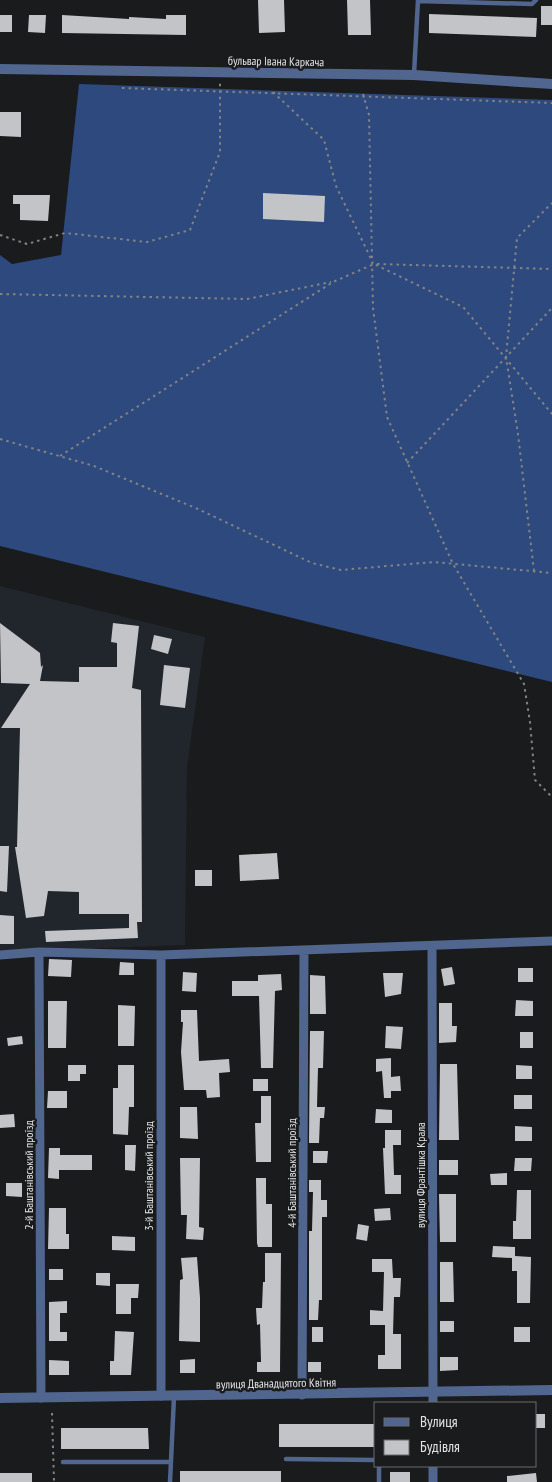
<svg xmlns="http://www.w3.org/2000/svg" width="552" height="1482" font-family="'PT Sans Narrow',sans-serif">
<rect width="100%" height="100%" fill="#1a1b1d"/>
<path fill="#21252c" d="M0,586L205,637L187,768L185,945L0,952Z"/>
<path fill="#2d497d" d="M79,84L552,100V682L0,546V255L12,264L61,255Z"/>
<path fill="#c3c4c7" d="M258,0H284L285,32L259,33Z
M347,0H370L371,35H348Z
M541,6H552V25H541Z
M429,14L537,18L536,37L429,33Z
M0,15H12V32H0Z
M29,15H46L45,33L28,32Z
M62,15L129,19V17L166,19V15H186V35L62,33Z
M0,112H21V137L0,136Z
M263,193L325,196L324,222L263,219Z
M13,195H50L48,221L20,220V204H13Z
M0,623L40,653L41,667L43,665L40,681L79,682V667H117V643L111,642L113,623L139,626L132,688L141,690L142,922H137L138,938L46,942L45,931L129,928V914H79V892L48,891L44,916L26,918L15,847H17L20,728H1L30,684L1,683Z
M154,635L172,639L168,654L151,649Z
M164,665L190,668L185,708L160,705Z
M0,846H9L7,892L0,891Z
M277,853L279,879L240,881L239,855Z
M195,870H212V886H195Z
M0,915L14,916V944H0Z
M49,959L72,960L71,977L48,976Z
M120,962L134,963V975H119Z
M452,967L455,984L444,986L441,969Z
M518,968H533V982H518Z
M183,972L197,973L196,992L182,991Z
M383,973H403L401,994L385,997Z
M281,974L282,990L275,991L273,1068H261L259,996H232V981H258V975Z
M310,975L325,976L326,1014H310Z
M516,1000L533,1001V1016H515Z
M48,1001H67L66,1048H48Z
M439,1003H452V1026H457L456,1042L439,1043Z
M118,1005L135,1006L134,1046H118Z
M181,1010H197L199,1061L229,1059L230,1072L219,1073L220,1097L207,1098L206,1090H184L181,1052L183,1022H181Z
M386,1026L403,1027L401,1049L385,1048Z
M310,1031H324L323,1068H318L317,1107H325L324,1118H320L319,1143H309Z
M520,1032H533V1048H520Z
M22,1036L23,1044L8,1046L7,1038Z
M391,1058V1077L400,1076L401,1091H391V1098H384L382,1071L376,1072V1059Z
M440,1064H457L459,1140H439Z
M68,1065H86V1074H80V1081H68Z
M118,1065H134V1107H129L128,1135L113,1134V1088H118Z
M516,1065L532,1066V1079H516Z
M253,1079H268V1091H253Z
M48,1091H67V1108H47Z
M514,1095H532V1109H514Z
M261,1096H271V1162H256L255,1123H261Z
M180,1107H197L198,1139L180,1138Z
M376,1109L392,1110V1123H375Z
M14,1114L15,1127L0,1128V1115Z
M515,1126L532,1127V1141H515Z
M385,1130H401V1145H393L394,1175H401V1194H385L383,1148H385Z
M125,1145H136L135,1171L125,1170Z
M49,1148H60V1155H92V1170H59V1179L48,1178Z
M313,1151H328L327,1163H313Z
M180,1158H200L199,1227L204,1228L203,1240L186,1239L187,1215H181Z
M515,1158H532L531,1171H514Z
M439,1160H458V1175H439Z
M507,1173V1185H491L490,1174Z
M256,1178H266V1204H272V1247H258L257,1243Z
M309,1180H321V1200H327V1217H322V1300H319L318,1320H309V1231H312L313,1192H309Z
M6,1183H22V1197L6,1196Z
M517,1190H531V1239H513V1221H516Z
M439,1194H456V1242H440Z
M49,1208H66V1234H69V1249H48Z
M390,1208L391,1220L375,1221L374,1209Z
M358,1224L369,1226L367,1241L356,1239Z
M112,1236L135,1237V1251L112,1250Z
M493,1246L515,1247V1256L531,1257L530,1303H517V1271H512V1258L492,1257Z
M265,1253H281L280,1372H257V1362H261L260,1324L257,1325L256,1308H262L263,1282H265Z
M197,1257L200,1298V1342L179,1341L180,1280L183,1279L181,1258Z
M372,1259H392L393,1278H401L400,1297H394L393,1334H401V1369H378V1355H385V1325H370V1310L383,1311L384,1272H372Z
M440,1262H453L454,1302H440Z
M49,1269H63V1280H49Z
M96,1273H110V1286L96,1285Z
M116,1284H139L138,1298H131V1314H116Z
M67,1301V1313H60V1332H67V1341H49V1302Z
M440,1321H454V1332H440Z
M312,1327H323V1342H312Z
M514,1327H530V1342H514Z
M115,1331L134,1332L131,1375H110V1361H114Z
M440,1357H458V1370L440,1371Z
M195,1359V1373H180V1360Z
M49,1360L69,1361V1375H49Z
M308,1362H321V1372H308Z
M536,1414H545V1428H536Z
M279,1424H376V1447H279Z
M61,1428H148L149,1449H61Z
M180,1471H281V1482H180Z
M390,1472H410V1482H390Z
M0,1473H32V1482H0Z
M536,1473L537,1482H507V1476Z"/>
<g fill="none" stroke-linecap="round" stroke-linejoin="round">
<path stroke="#828385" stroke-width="2" stroke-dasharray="2.5 4" stroke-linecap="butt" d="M122,88L552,103
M273,92L324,140L336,186L373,263
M363,94L369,115L373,308L387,417L453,564L524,684L530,722L535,780L552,797
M0,235L27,244L65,233L147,242L190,230L220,152V81
M377,264L552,269
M0,294L247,299L331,282
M0,439L94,466L198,509L312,563L341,570L434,562L552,573
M60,456L333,282L374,264L463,307L552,414
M407,463L552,308
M534,571L518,434L506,357L517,238L552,203
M52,1413L54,1482"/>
<path stroke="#50668e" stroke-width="4.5" d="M418,1L532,4L536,0
M414,74L418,0
M286,1459L376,1460
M63,1462H170
M379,1466V1482
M170,1482L174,1397"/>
<path stroke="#50668e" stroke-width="9" d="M432,947L433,1403
M39,952L41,1398
M0,955L39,952L161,955L552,941
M161,955V1396
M302,1395L304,950
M433,1466V1482"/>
<path stroke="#50668e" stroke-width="10" d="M0,69L414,75L552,84
M0,1398L552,1390"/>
</g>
<g text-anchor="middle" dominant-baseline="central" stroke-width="5" stroke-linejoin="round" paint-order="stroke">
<g font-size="12" fill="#e2e3e5" stroke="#1a1b1d">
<text transform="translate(276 61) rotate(1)">бульвар Івана Каркача</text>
<text transform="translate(291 1173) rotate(-90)">4-й Баштанівський проїзд</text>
<text transform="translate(28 1175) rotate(-90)">2-й Баштанівський проїзд</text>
<text transform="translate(420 1175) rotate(-90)">вулиця Франтішка Крала</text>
<text transform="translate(148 1176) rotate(-90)">3-й Баштанівський проїзд</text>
<text transform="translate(276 1383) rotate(-1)">вулиця Дванадцятого Квітня</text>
</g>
</g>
<rect x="374" y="1402" width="162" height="65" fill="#1a1b1d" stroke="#6a6b6d"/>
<rect x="384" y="1418" width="25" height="8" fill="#50668e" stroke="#6a6b6d"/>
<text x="420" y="1427" font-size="15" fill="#e2e3e5">Вулиця</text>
<rect x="384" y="1440" width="25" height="15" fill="#c3c4c7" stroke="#6a6b6d"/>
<text x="420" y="1452" font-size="15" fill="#e2e3e5">Будівля</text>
</svg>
